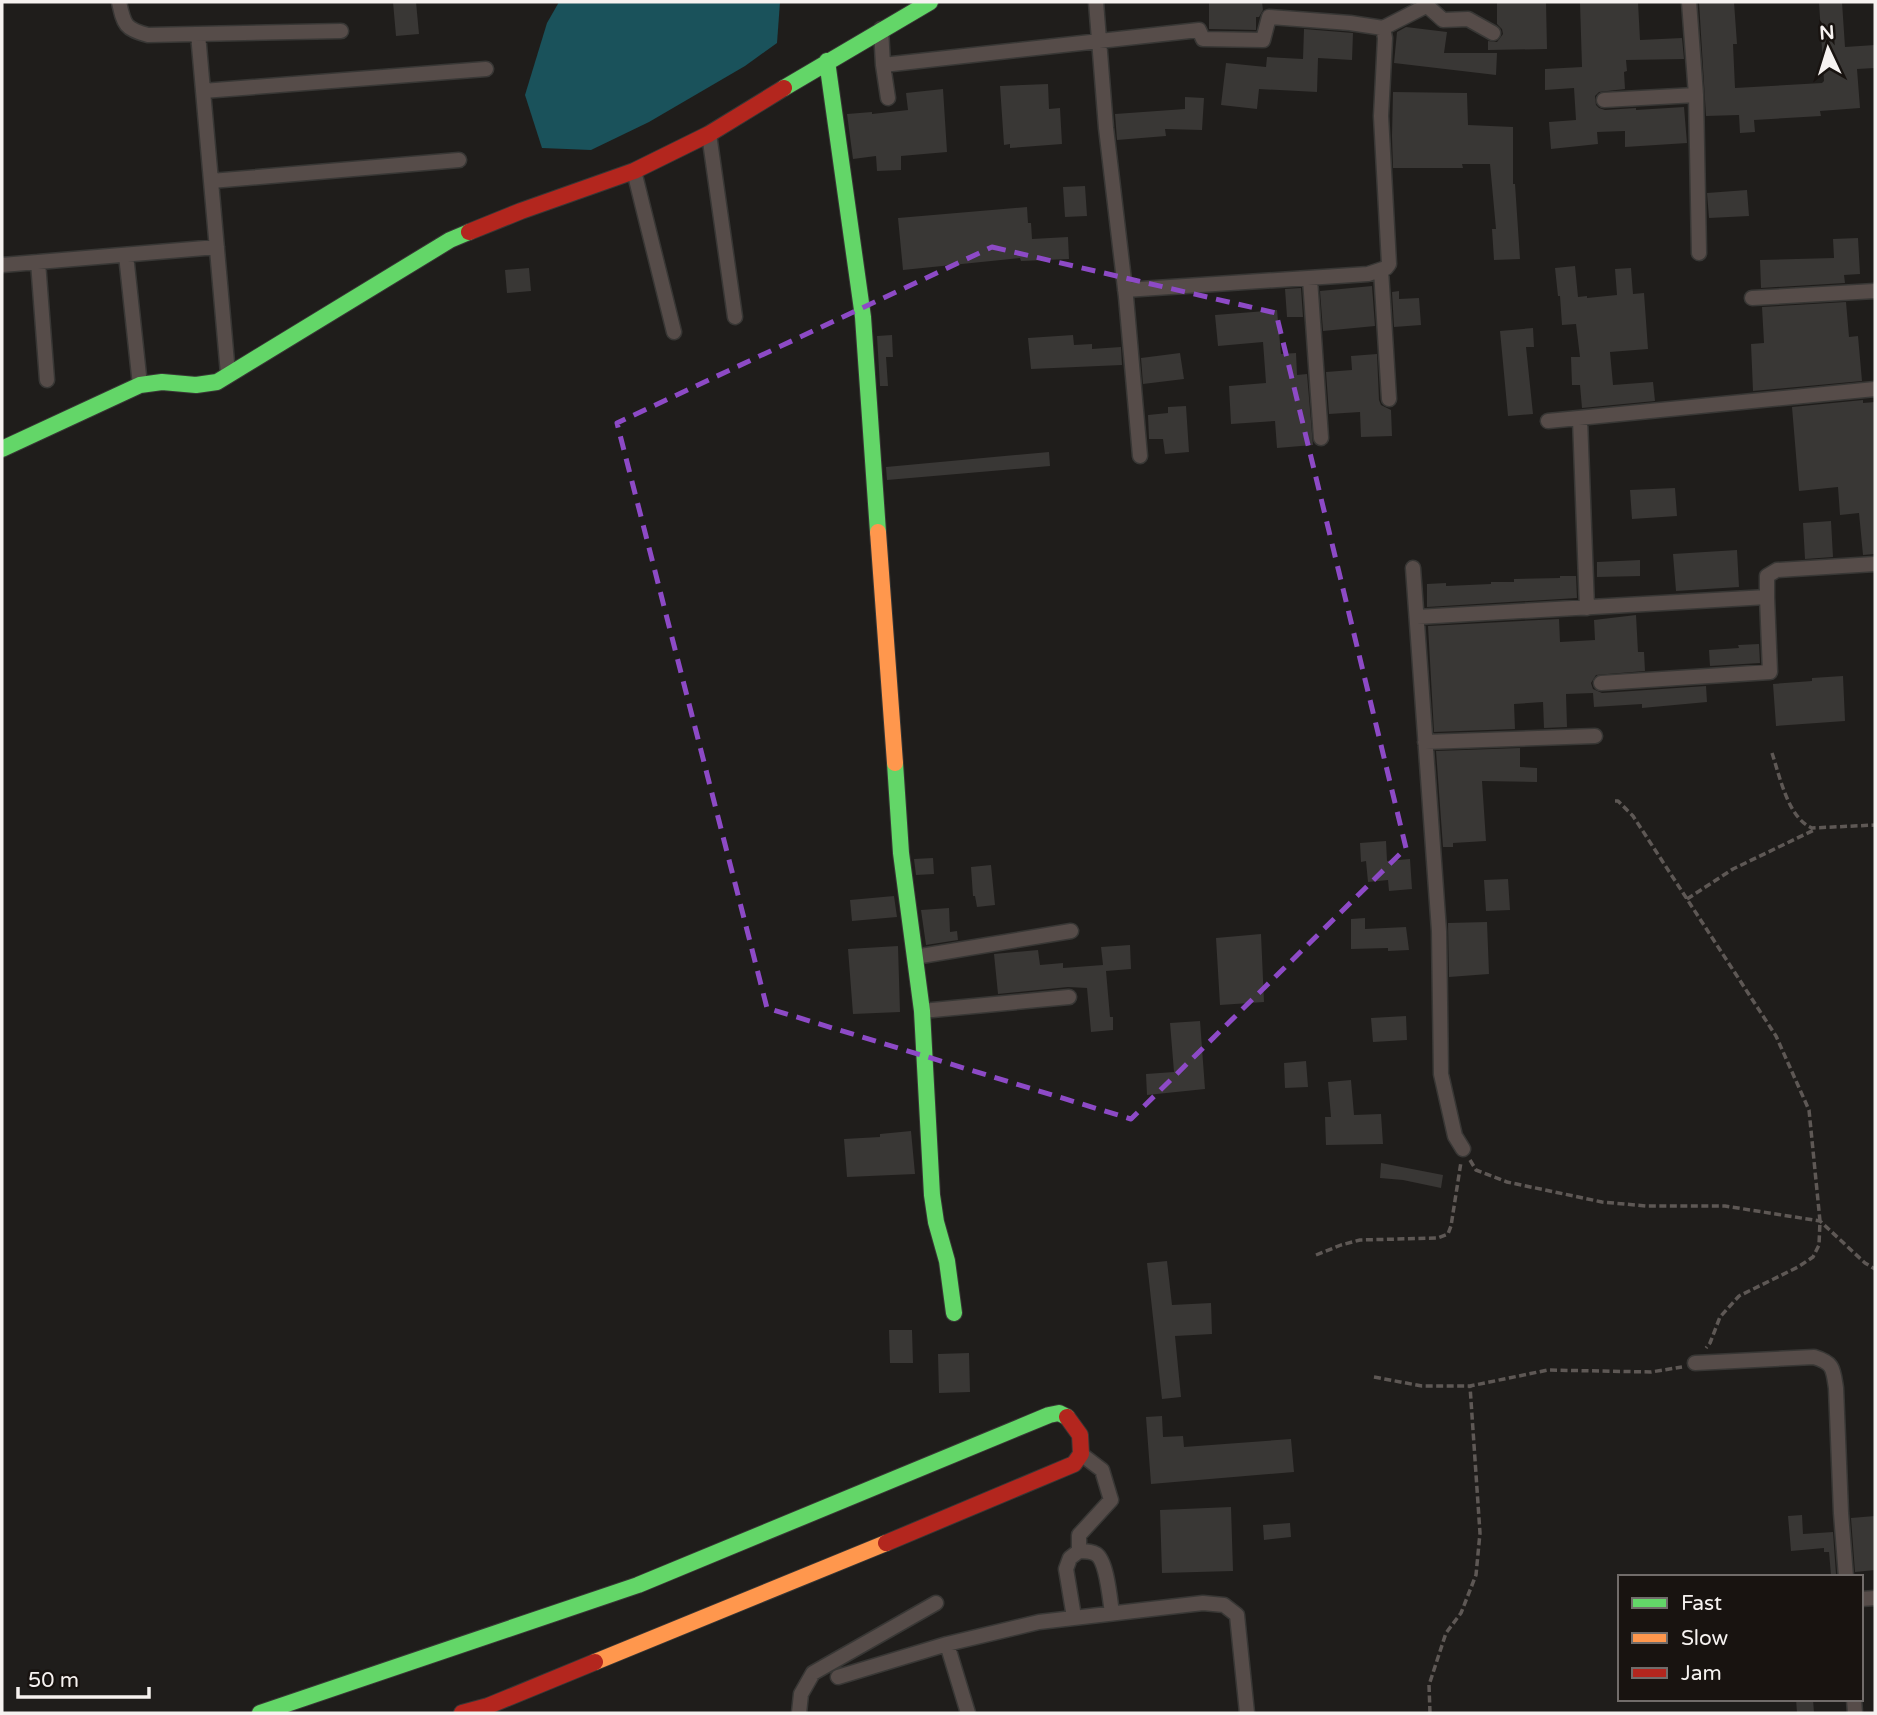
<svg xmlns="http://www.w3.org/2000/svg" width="1877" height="1715" font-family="'Varela Round',sans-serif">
<rect width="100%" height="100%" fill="#1f1d1b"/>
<path fill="#1a525b" d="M559,2H780L777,43L745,66L649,122L591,150L542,148L525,95L547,23Z"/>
<path fill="#393735" d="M393,2H416L419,34L396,36Z
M1209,2H1262L1263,10L1259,17H1256V30L1209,29Z
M1497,2H1546L1547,49L1488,50V41L1497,42L1503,34L1502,29L1497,24Z
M1638,2L1640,40L1682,38L1684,59L1626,60L1627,71L1624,72L1625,89L1599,92L1595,96L1596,105L1599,108L1605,110L1636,108V110L1684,107L1687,143L1625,147V131L1597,132L1598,144L1551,149L1549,122L1576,120L1574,88L1545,90V69L1582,67L1580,3Z
M1699,2H1734L1737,44H1733L1735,88L1822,83L1824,81L1819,2H1842L1845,47L1875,45V68L1857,69L1860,108L1820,111L1821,116L1754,120L1755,132L1740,133L1739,115L1706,116Z
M1406,27L1447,32L1444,53H1497L1496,75L1394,63L1397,32Z
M1304,29L1353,33L1352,60L1318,58L1317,92L1259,89L1257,109L1221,105L1226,63L1266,67L1267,57L1303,59Z
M1048,84L1049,109L1060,108L1062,144L1010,148V144L1004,145L1000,86Z
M943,89L947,152L901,156V170L877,171L876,156L853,159L847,114L872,112V114L908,110L906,93Z
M1393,92L1467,93L1468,125L1513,127V184H1515L1520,259L1494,260L1492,229H1496L1490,164H1462L1463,168H1393L1392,136Z
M1185,97L1204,98L1202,130L1165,129L1166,136L1117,140L1115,114L1185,109Z
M1085,186L1087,216L1065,217L1063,187Z
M1747,190L1749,216L1709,218L1707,193Z
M1027,207L1028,223H1031L1032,239L1068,237L1069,259L1021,261L1020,258L903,270L898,218Z
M1858,238L1860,274L1844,275L1845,283L1761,288L1760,260L1834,258L1833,239Z
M1575,266L1578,297L1587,296V298L1617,295L1615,269L1631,268L1633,294L1644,293L1648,349L1610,352L1613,385L1653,382L1655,401L1582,408L1580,385H1572L1571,357H1580L1576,324L1562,325L1560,296H1558L1555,268Z
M529,268L531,291L507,293L505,270Z
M1372,286L1375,326L1323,331L1320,291Z
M1301,288L1303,317H1287L1285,289Z
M1399,291V299L1419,298L1421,325L1394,327L1392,292Z
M1846,302L1849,337L1858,336L1862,381L1753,391L1751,344L1764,343L1762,307Z
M1277,310L1281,354L1296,353L1297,375L1307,374L1313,445L1277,448L1275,421L1231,424L1229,386L1266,383L1263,342L1218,346L1215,315Z
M1533,328L1534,347H1526L1533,414L1508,416L1500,331Z
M892,335L893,357H886L888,386H880L877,336Z
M1073,335L1074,345L1092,344V349L1121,347L1122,365L1031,369L1028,338Z
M1180,353L1184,379L1143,384L1141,358Z
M1377,354L1379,400L1381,405L1391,410L1392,436L1361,437L1360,412L1329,414L1326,372L1352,370L1351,356Z
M1863,400V403L1875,402V554L1863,555L1859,513L1840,515L1838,487L1799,491L1792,407Z
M1186,406L1189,452L1165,454L1163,439H1149L1148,415L1168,413V407Z
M1049,452L1050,466L887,480L886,467Z
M1675,488L1677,516L1632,519L1630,490Z
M1831,521L1833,557L1805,559L1803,523Z
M1737,550L1739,587L1676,591L1673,554Z
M1640,560V576L1597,577V562Z
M1560,576H1576L1577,598L1427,607V584L1446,583V586L1491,584V582H1514V579L1560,578Z
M1636,615L1638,652H1644L1645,671L1596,675L1591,683L1593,689L1602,693L1706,686L1707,702L1642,708V704L1594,707L1593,693L1566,694L1567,727L1544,728L1543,702L1514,704L1515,729L1434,732L1428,626L1559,619L1560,642L1595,640L1594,620Z
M1759,644L1760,663L1710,666L1709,650L1739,648L1738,645Z
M1843,676L1845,721L1776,726L1773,684L1812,681V678Z
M1520,748V767L1537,768V782L1482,781L1486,841L1453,843V847H1443L1436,751Z
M1386,841L1387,861L1410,859L1412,889L1389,891L1388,880L1368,882L1366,861L1361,862L1360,843Z
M933,858L934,874L916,875L914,859Z
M991,865L995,905L977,907L975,896H973L971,867Z
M1508,879L1510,910L1486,911L1484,880Z
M894,896L897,917L852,921L850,900Z
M949,908L950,932L957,931L958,940L926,945L921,910Z
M1365,918V929L1406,927L1409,950L1388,951V948L1351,949V919Z
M1487,922L1489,974L1449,977L1448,923Z
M1261,934L1264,1002L1220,1005L1216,938Z
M1130,945L1131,969L1106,971L1110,1017H1113V1030L1091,1032L1087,988L1068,987L998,994L994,954L1038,950L1040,965L1063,963V968L1103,965L1101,947Z
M898,946L900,1012L853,1014L848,949Z
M1406,1016L1407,1040L1373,1042L1371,1018Z
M1200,1021L1205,1089L1147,1095L1146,1074L1174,1072L1170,1023Z
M1306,1061L1308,1087L1285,1088L1284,1063Z
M1351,1080L1354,1115L1381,1114L1383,1144L1326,1145L1325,1117H1331L1328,1082Z
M911,1131L915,1174L847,1177L844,1139L880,1137V1134Z
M1381,1163L1443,1175L1441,1188L1403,1180L1380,1178Z
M1167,1261L1172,1305L1211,1303L1212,1334L1175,1336L1181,1397L1162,1399L1147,1263Z
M889,1330H912L913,1363H890Z
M969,1353L970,1392L939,1393L938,1354Z
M1162,1416L1163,1437L1183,1436L1184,1447L1291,1439L1294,1472L1151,1484L1146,1417Z
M1231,1507L1233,1571L1162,1573L1160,1510Z
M1802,1515L1803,1534L1833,1532L1836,1574L1831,1575L1829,1552H1824V1548L1791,1551L1788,1516Z
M1875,1516V1570L1855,1572L1851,1518Z
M1290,1523L1291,1537L1264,1540L1263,1525Z
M1796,1699H1813L1814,1713H1797Z"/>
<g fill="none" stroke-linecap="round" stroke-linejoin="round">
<defs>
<path id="street" d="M119,2C124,25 125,29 148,35L341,31
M1096,2L1106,128L1126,297L1140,456
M1423,2L1443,20L1468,19L1493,33
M1689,2L1696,95L1699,253
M1383,28L1426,6
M881,29L883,65L888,98
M198,34L228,374
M883,65L1199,30L1203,39L1263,40L1269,17L1350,23L1383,28L1385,38L1381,116L1389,264L1386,268L1368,274L1125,290
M203,91L486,69
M1604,100L1696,95
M709,134L735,317
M634,171L674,332
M211,181L459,160
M126,255L140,385
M38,262L47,380
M2,265L217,247
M1381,270L1389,399
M1310,279L1321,438
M1752,298L1875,291
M1580,419L1587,608
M1548,421L1875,389
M1413,568L1439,931L1441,1074L1455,1136L1463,1149
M1417,617L1767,597V576L1777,570L1875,564
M1601,683L1770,672L1767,597
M1425,742L1595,736
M915,957L1071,931
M922,1011L1069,997
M1695,1363L1814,1357C1834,1363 1833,1369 1836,1388L1841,1513L1846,1577
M1079,1551V1535L1111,1500L1102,1470L1081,1454
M1861,1599L1875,1598
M1074,1617L1066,1569L1070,1558L1079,1551C1085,1551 1091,1551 1096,1554C1107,1561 1110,1600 1112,1613
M947,1644L968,1713
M838,1677L947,1644L1039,1622L1203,1603L1224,1605L1237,1615L1247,1713
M1854,1699L1855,1713
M799,1713L801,1694L813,1673L936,1603"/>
<path id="fast" d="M827,61L863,317L878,532
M784,88L930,2
M2,449L140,385L162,382L196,385L217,382L450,240L469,232
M895,763L901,853L922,1011L932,1195L936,1222L947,1261L954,1313
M260,1713L638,1585L1049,1415L1059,1413L1067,1417"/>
<path id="slow" d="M878,532L895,763
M595,1662L886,1543"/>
<path id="jam" d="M469,232L521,211L634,171L709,134L784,88
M886,1543L1074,1464L1081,1454L1080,1435L1067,1417
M462,1713L488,1706L595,1662"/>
</defs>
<use href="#street" stroke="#383735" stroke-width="17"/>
<use href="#fast" stroke="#383735" stroke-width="18"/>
<use href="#slow" stroke="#383735" stroke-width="18"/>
<use href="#jam" stroke="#383735" stroke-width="18"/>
<path stroke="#5e5855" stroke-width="3.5" stroke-dasharray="7 3.5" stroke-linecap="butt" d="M1772,753C1780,777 1788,818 1812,828L1875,825
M1615,801H1618L1633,816L1776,1036L1809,1110L1820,1221L1819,1245L1813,1257L1798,1267L1739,1296L1720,1317L1710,1343L1706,1348
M1687,899L1733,869L1814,830
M1470,1160L1476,1170L1507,1182L1602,1202L1646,1206H1725L1820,1221L1865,1263L1875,1269
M1316,1255L1341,1245L1360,1240L1438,1238L1448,1234L1451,1226L1461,1162
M1374,1377L1422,1386H1470L1548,1370L1651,1372L1682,1367
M1430,1713L1429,1685L1446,1633L1461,1613L1476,1575L1480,1533L1470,1386"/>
<use href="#street" stroke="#564c49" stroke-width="14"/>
<use href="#fast" stroke="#63d668" stroke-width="16"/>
<use href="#slow" stroke="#ff974d" stroke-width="16"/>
<use href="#jam" stroke="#b3261e" stroke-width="16"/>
</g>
<path fill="none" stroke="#8d4ac6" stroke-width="5" stroke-dasharray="14 9" stroke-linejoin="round" d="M992,247L1276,313L1406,848L1131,1119L767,1008L617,423Z"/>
<rect width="1877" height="1715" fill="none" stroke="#f6f2f0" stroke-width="7"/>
<rect x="1618" y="1575" width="245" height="126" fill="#181310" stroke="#716c6a" stroke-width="2"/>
<rect x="1632" y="1598" width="35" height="10" fill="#63d668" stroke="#716c6a" stroke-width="2"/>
<text x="1681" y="1610" font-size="21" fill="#f6f2f0">Fast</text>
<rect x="1632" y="1633" width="35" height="10" fill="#ff974d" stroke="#716c6a" stroke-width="2"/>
<text x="1681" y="1645" font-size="21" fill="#f6f2f0">Slow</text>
<rect x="1632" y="1668" width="35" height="10" fill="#b3261e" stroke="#716c6a" stroke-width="2"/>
<text x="1681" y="1680" font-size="21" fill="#f6f2f0">Jam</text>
<g transform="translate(1828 49) rotate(356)" stroke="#181310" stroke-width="5" paint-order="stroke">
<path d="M0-5L12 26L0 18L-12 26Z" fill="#f6f2f0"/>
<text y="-10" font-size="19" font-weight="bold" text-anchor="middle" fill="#f6f2f0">N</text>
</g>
<path d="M18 1687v10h131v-10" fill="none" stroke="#f6f2f0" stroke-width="3.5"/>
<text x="28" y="1687" font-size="21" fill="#f6f2f0" stroke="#181310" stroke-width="5" paint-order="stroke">50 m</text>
</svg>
